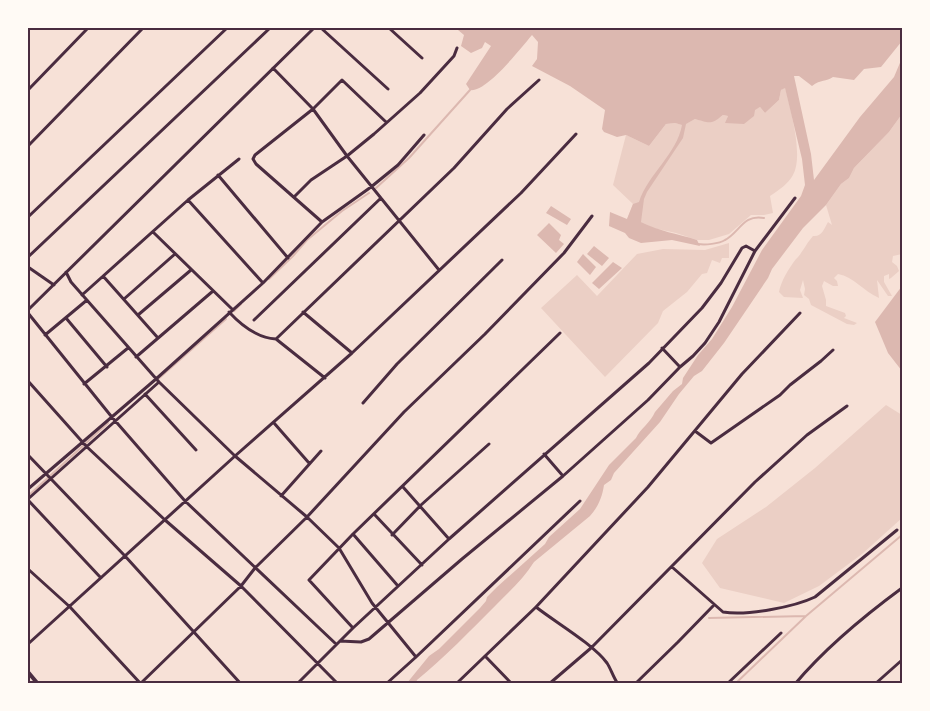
<svg xmlns="http://www.w3.org/2000/svg" width="930" height="711" font-family="'Source Sans 3',sans-serif">
<rect width="100%" height="100%" fill="#f7e1d7"/>
<path fill="#ebcfc5" d="M785,87C790,109 804,155 793,175C788,184 779,190 770,196L773,213L764,215H751L729,234L709,240H697L676,233L653,228L641,222L627,219L633,204L613,185L626,135L649,146L666,124L675,123L683,125L695,119C708,122 712,124 723,115L728,116L726,122L760,107L765,113L779,100L781,90Z
M902,114V254L893,256L892,262L897,266L899,271L891,278L889,279V274L884,276V282L892,296H888L877,280L879,298C863,291 854,277 838,274L834,278L837,281L838,286H833L824,281L822,286L826,300V306L845,313L846,316L844,318L857,323L854,325L847,324L811,305L809,299L804,295L805,289L803,280L800,290L803,298L784,297L779,292C781,281 789,268 796,259C797,258 800,255 801,253C806,246 807,243 813,236C822,237 824,229 828,222L832,225L826,205L841,184L849,178L854,168L889,132Z
M729,243V258H722L720,263L712,260L707,273L702,274L687,292L663,311L658,323L605,377L541,308L577,275L597,296L637,254L663,249L705,250Z
M886,405L902,415V518L862,554L819,586L784,603L720,588L702,563L717,539L766,507L815,468Z"/>
<path fill="#dcb8b0" d="M459,28H902V41L881,67L864,69L854,80L833,77C826,82 821,79 812,86L799,76H794L811,154L814,180L860,117L894,77L902,58V114L889,132L854,168L849,178L841,184L826,205L803,228L772,269L768,278L724,343L702,371L694,376L679,394L660,422L614,473L611,480L604,485C602,498 598,507 590,516L534,562C524,578 509,592 496,605C470,631 445,657 417,680L416,683H407L429,656L439,649L480,608L486,601L487,597L497,587L545,544L549,537L580,509L609,465L636,438C640,429 651,422 655,412L673,391L682,384L683,378L698,355L712,339L732,307L762,250L801,196L805,185L802,159L785,88L781,90L779,100L765,113L760,107L755,110L754,116L744,124L725,123L728,116L723,115C711,125 709,123 695,119L686,124L683,138L647,192L644,199L641,222C658,231 679,234 697,240L700,246L672,240L641,243L629,238L625,233L609,226L610,212L627,219L633,204L639,202C648,174 677,154 682,125L675,123L666,124L649,146L626,135L617,137L604,132L602,129L605,110L570,86L532,66L537,59L538,42L532,35C521,48 486,93 470,90L466,84L491,46L485,42L482,48L471,53L461,46L464,35L458,30Z
M551,206L571,219L567,225L546,213Z
M549,223L561,235L559,240L564,244L556,253L537,235Z
M594,246L609,258L602,266L587,254Z
M583,254L596,267L590,275L577,262Z
M613,262L622,268L599,289L592,283Z
M902,286V371L888,353L875,322Z"/>
<g fill="none" stroke-linecap="round" stroke-linejoin="round">
<path stroke="#dcb8b0" stroke-width="2" d="M376,188L409,158L470,90
M698,244C705,245 719,244 725,240C740,232 743,214 764,218
M269,279L293,256L307,240L342,211L369,193
M234,311L241,304
M157,380L226,319
M28,496L108,423
M709,618L806,616
M735,684L806,616L902,535"/>
<path stroke="#4a2c40" stroke-width="3" d="M321,28L388,89
M389,28L422,58
M28,29L30,28
M273,68L313,109L347,156L439,270
M28,90L88,28
M28,146L143,28
M218,175L288,258
M294,197L311,180L347,156L374,134L420,93L454,56L457,48
M188,200L263,283
M28,217L227,28
M322,222L256,164L253,159L255,155L313,109L342,80L386,122
M153,232L232,309
M28,257L270,28
M28,267L54,285
M66,272L71,282L159,382L235,456L307,517L339,548L372,603L416,657
M103,276L158,338
M82,295L188,200L239,159
M124,299L175,254
M28,310L314,28
M229,312C241,325 258,338 276,339L325,378
M303,312L352,353
M28,313L111,416L185,501L336,644
M138,315L191,270
M66,318L107,367
M254,320L381,198
M45,335L87,300
M276,339L454,168L507,109L539,80
M662,348L680,367
M136,357L213,291
M28,381L86,446L165,520L241,586L338,684
M84,384L128,348
M145,394L196,450
M363,403L397,364L502,260
M274,423L309,463
M695,431L711,443L780,395L790,385L821,361L833,350
M544,454L563,476
M28,455L125,556L241,684
M403,487L449,539
M28,489L156,379L263,283L322,222L371,187L398,165L424,135
M281,496L321,451
M28,499L159,382
M28,500L101,578
M374,514L422,565
M353,534L398,586
M392,535L421,505L489,444
M672,567L723,612C747,616 794,607 815,597L897,530
M28,569L70,607L141,684
M536,607C555,622 593,644 607,663C611,669 613,677 618,684
M353,628L309,580L353,534L560,333
M340,641L361,642L369,639L462,559L563,476L648,400L680,367L693,356L705,343L719,322L755,251L795,198
M28,644L235,456L352,353L521,193L576,134
M485,656L512,684
M140,684L241,586L255,568L307,517L404,412L485,334L564,253L592,216
M297,684L353,628L449,539L649,363L702,308L721,283L742,248L746,246L755,251
M386,684L416,657L580,501
M456,684L536,607L648,487L742,374L800,313
M549,684L591,648L755,482L807,435L847,406
M635,684L678,642L714,605
M727,684L781,633
M795,684C826,647 864,616 902,588
M875,684L902,660"/>
<path stroke="#4a2c40" stroke-width="4" d="M28,672L38,684"/>
</g>
<rect width="930" height="711" fill="none" stroke="#fffaf5" stroke-width="58"/>
<rect x="29" y="29" width="872" height="653" fill="none" stroke="#4a2c40" stroke-width="2"/>
</svg>
